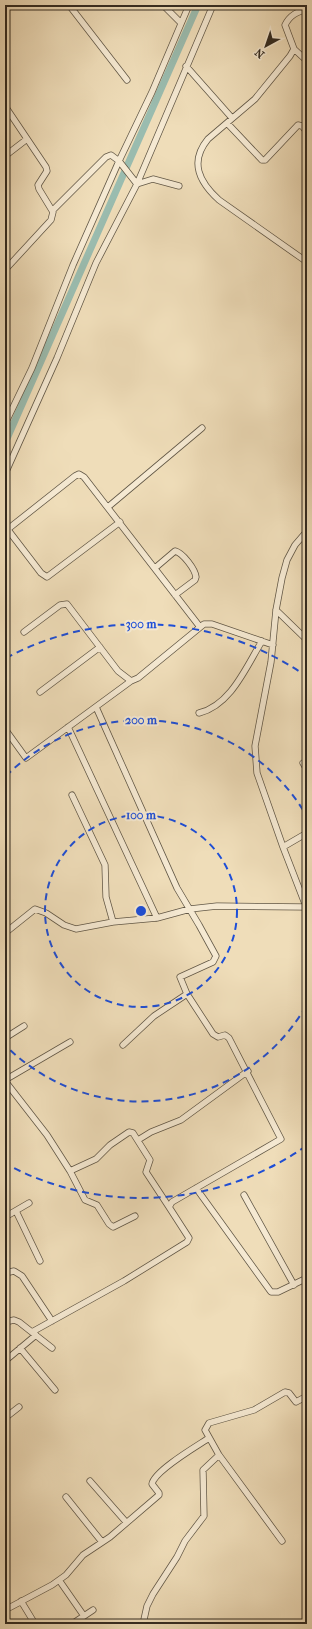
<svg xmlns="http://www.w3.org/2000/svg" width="312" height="1629" font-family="'IM FELL French Canon',serif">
<rect width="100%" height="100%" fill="#efddb9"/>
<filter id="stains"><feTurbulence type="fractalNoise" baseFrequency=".005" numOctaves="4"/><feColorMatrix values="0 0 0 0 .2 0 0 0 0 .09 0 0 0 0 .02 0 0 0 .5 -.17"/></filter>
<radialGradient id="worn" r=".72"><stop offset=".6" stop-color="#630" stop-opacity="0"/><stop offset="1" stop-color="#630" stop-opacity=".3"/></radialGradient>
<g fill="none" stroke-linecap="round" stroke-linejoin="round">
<path stroke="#9abcaf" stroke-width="7" d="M5,443L198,5"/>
<defs>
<path id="street" d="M69,5L127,80
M163,5L181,23
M307,9C297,12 290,15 285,25L294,49L290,56L255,99L208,139C189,162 199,182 219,200L307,262
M294,49L307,61
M186,66L232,118
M5,106L46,167L47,171L38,185L39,189L53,212L51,220L5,270
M227,123L262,160H265L298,125L302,126L307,132
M5,156L27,139
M53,210L106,157L111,155L119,161L137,184L153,179L179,186
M5,424L32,368L73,265L119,161L152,92L189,5
M5,474L57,358L96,263L137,184L213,5
M108,507L202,428
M5,526L41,573L47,577L120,522
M8,529L75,476L79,474L84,477L200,627
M155,568L175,551C183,553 195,569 196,577L195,580L175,595
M276,610L307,640
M24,632L60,605L67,604L118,671L131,681L138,678L204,624H212L273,645
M40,692L100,647
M96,707L177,888L199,925L216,956L213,962L180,977L187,994L154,1016L123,1045
M199,713C231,705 246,667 262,641
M68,727L157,918
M5,729L26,758L131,681
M303,763L307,770
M72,795L105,865L106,897L113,922
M307,833L283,847L307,909
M283,847L257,773L255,746L271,662L276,610L282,578L287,560L295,545L307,531
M5,933L35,909L46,913L64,925L76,929L113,922L157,918L190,909L217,906L306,907
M5,1038L24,1026
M5,1080L70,1042
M5,1081L47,1135L70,1171L85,1200L97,1205L109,1224L113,1227L135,1216
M138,1140L151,1132L181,1120L248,1071
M70,1171L96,1159L110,1145L129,1132L133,1133L150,1160L146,1172L169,1207
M196,1188L271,1292H278L307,1278
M244,1195L294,1285
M16,1211L40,1261
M5,1217L29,1203
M5,1273L14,1271L22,1276L52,1321
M5,1322L14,1320L19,1322L52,1348
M32,1332L124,1281L187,1242L189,1238L169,1207L172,1202L281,1139L229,1038L225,1035L218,1037L213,1034L187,994
M20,1348L55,1390
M5,1361L36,1335
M5,1418L19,1407
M219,1455L282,1541
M90,1481L126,1522
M66,1497L102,1542
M59,1580L84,1616
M21,1601L35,1624
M5,1610L52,1585L66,1575L83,1555L110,1537L159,1495V1493L152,1484C154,1471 197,1446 209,1438
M72,1624L93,1610
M143,1624L147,1606L153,1594L177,1557L185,1541L204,1516L203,1470L219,1455L205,1430L209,1423L254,1410L285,1392L289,1393L296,1402L307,1396"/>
</defs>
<use href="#street" stroke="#615746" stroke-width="7"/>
<use href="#street" stroke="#f5e9d2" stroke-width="5.5"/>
</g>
<g fill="none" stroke="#1d4ed8" stroke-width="2" stroke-dasharray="7 5">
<circle cx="141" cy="911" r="96"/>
<path d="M306 1006A191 191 0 0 1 6 1046M6 776A191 191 0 0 1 306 815"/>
<path d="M306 1146A287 287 0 0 1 6 1164M6 658A287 287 0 0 1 306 676"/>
</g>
<circle cx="141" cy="911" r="6" fill="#1d4ed8" stroke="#f5e9d2" stroke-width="2"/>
<g font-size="12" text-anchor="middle" font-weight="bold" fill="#1d4ed8" stroke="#f5e9d2" stroke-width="4" stroke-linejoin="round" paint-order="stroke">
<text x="141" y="628">300 m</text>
<text x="141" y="724">200 m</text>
<text x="141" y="819">100 m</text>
</g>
<rect width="312" height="1629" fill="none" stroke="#efddb9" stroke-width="20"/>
<rect x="6" y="6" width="300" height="1617" fill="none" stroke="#322a20" stroke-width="2"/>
<rect x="10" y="10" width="292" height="1609" fill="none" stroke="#322a20"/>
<g transform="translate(266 46) rotate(220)" stroke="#f5e9d2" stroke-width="3" paint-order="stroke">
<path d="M0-3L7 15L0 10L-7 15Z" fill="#322a20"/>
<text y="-6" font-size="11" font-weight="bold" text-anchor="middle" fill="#322a20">N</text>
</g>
<rect width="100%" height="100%" filter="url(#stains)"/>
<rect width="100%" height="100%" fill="url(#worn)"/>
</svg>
